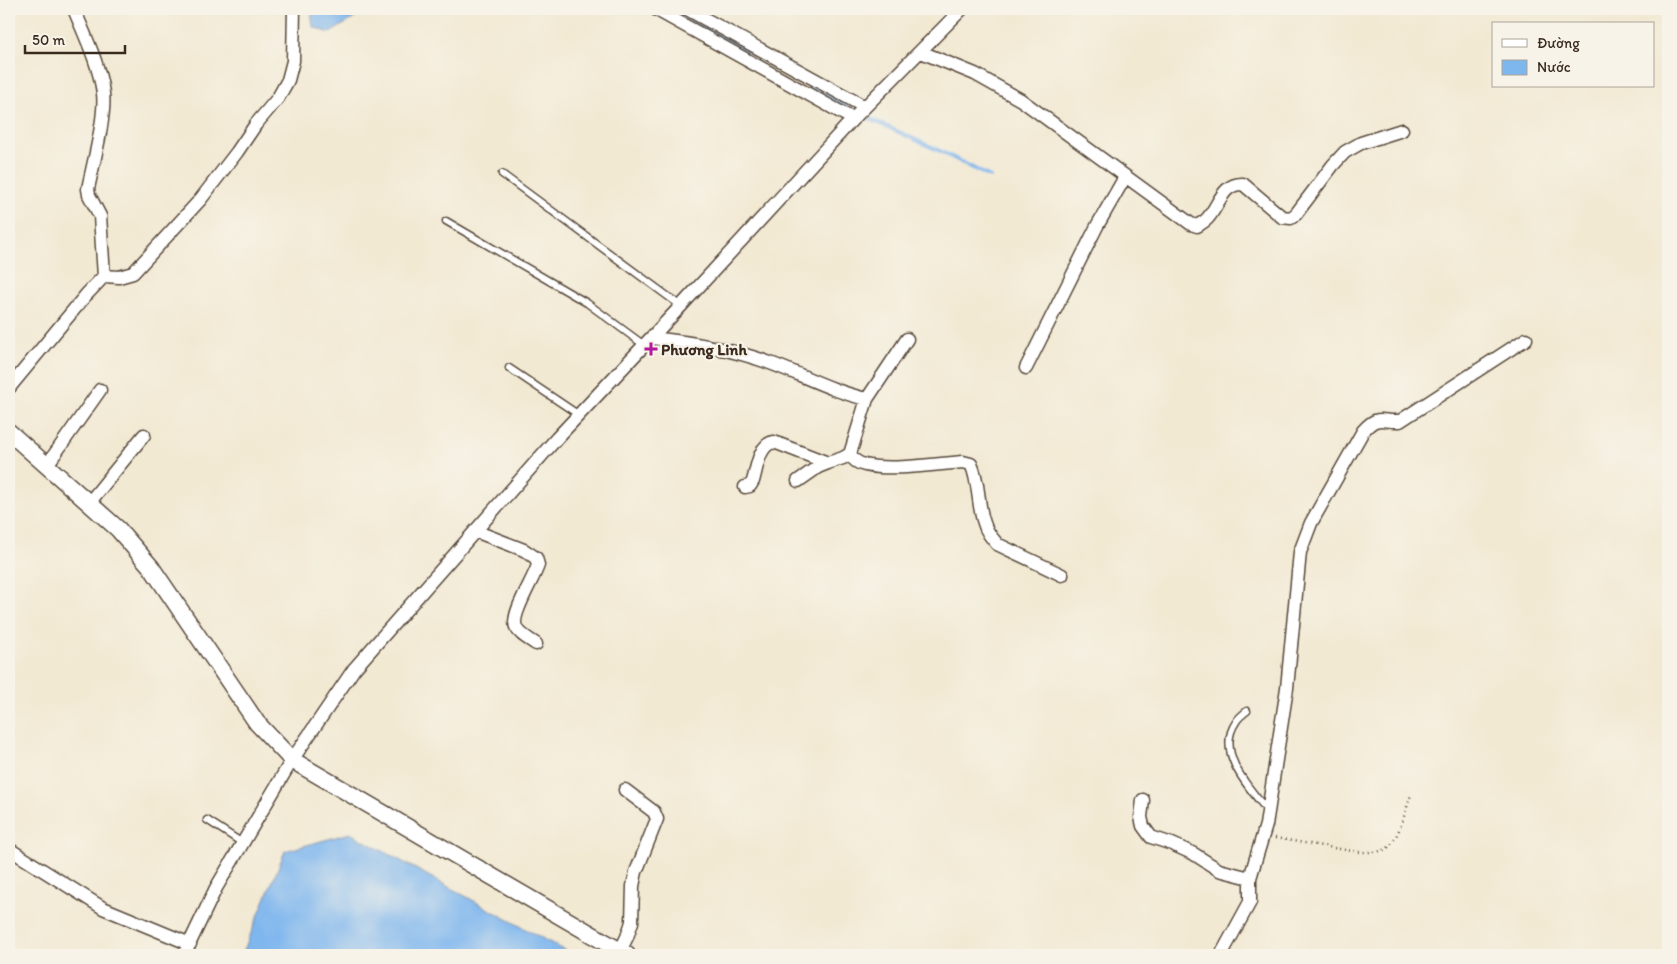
<svg xmlns="http://www.w3.org/2000/svg" width="1677" height="964" font-family="Itim,sans-serif">
<rect width="100%" height="100%" fill="#f7f3e8"/>
<filter id="ink" filterUnits="userSpaceOnUse"><feTurbulence type="fractalNoise" baseFrequency=".02" numOctaves="2"/><feDisplacementMap in="SourceGraphic" scale="10" xChannelSelector="R" yChannelSelector="G"/><feConvolveMatrix kernelMatrix="1 2 1 2 8 2 1 2 1" color-interpolation-filters="sRGB"/></filter>
<filter id="wash" filterUnits="userSpaceOnUse"><feTurbulence type="fractalNoise" baseFrequency=".0096" numOctaves="4" result="noise"/><feDisplacementMap in="SourceGraphic" scale="20" xChannelSelector="R" yChannelSelector="G"/><feGaussianBlur stdDeviation="1.12" result="paint"/><feColorMatrix in="noise" values="0 0 0 0 0 0 0 0 0 0 0 0 0 0 0 0 0 1.4 0 .05"/><feComposite in="paint" operator="in"/></filter>
<g filter="url(#wash)">
<rect width="100%" height="100%" fill="#f2e9d3"/>
<path fill="#7eb6ee" stroke="#5c7086" d="M311,9H369L330,33L313,27Z
M350,833L573,955H242L285,851Z"/>
<g fill="none" stroke-linecap="round" stroke-linejoin="round">
<path stroke="#7eb6ee" stroke-width="4" d="M671,9L855,111
M870,119L940,151L990,177"/>
</g>
</g>
<g filter="url(#ink)">
<g fill="none" stroke-linecap="round" stroke-linejoin="round">
<defs>
<path id="service" d="M502,174L681,306
M446,221L587,303L644,345
M509,368L579,415
M1247,711C1243,714 1238,718 1236,722C1215,752 1249,788 1267,810
M207,820L244,844"/>
<path id="minor" d="M655,9L853,119
M687,9L865,107
M921,52L975,74L1021,100L1191,224L1197,226C1200,224 1204,222 1207,219C1219,206 1222,183 1243,184L1282,217L1291,218L1296,214L1333,165L1345,152L1361,143L1402,130
M104,276L119,277L133,273L200,200L237,152L256,124L278,98L288,80L293,61L294,9
M651,338C691,342 732,349 770,363C803,375 834,392 867,399
M907,339L867,399L850,454C853,460 859,464 865,465C890,471 937,464 963,462L971,464C980,483 977,504 984,523C986,531 991,537 997,544L1062,575
M1026,368L1097,226L1125,177
M9,388L86,295L104,276L100,216L89,195L88,189C93,164 106,117 103,93C99,64 85,36 74,9
M47,465L100,390
M798,481L818,467L828,463
M745,487L750,486L753,481C757,468 759,444 774,442L828,463L843,458L850,454
M89,503L144,435
M475,531L524,550L536,558L538,565C534,579 510,615 516,627C520,635 529,639 536,644
M1143,800L1141,817L1143,826L1151,837L1172,844L1194,854L1219,870L1250,878
M9,849L103,908L190,944
M620,951L627,937L632,922L633,886L636,872L657,819L654,812L625,790
M184,955L216,888L292,760L354,669L557,438L681,306L853,119L962,9
M1221,955L1250,902V878L1266,825L1287,688L1300,552L1311,523L1363,431C1378,414 1380,422 1400,421L1526,339"/>
<path id="tertiary" d="M9,432L118,529L151,567L257,723L292,760L627,955"/>
</defs>
<use href="#service" stroke="#564739" stroke-width="9"/>
<use href="#minor" stroke="#564739" stroke-width="15"/>
<use href="#tertiary" stroke="#564739" stroke-width="19"/>
<path stroke="#564739" stroke-width="2.5" stroke-dasharray="1 4" stroke-linecap="butt" d="M1275,838L1358,852C1367,852 1378,853 1386,849C1398,843 1406,808 1411,795"/>
<use href="#service" stroke="#fff" stroke-width="6"/>
<use href="#minor" stroke="#fff" stroke-width="12"/>
<use href="#tertiary" stroke="#fff" stroke-width="16"/>
</g>
</g>
<path fill="#b5179e" stroke="#f7f3e8" stroke-width="2" d="M648.5 341.5h5v5h5v5h-5v5h-5v-5h-5v-5h5z"/>
<g text-anchor="middle" dominant-baseline="central" stroke-width="4.5" stroke-linejoin="round" paint-order="stroke">
<g font-size="16" font-weight="bold" fill="#3b2a1e" stroke="#f7f3e8" text-anchor="start">
<text x="661" y="349">Phương Linh</text>
</g>
</g>
<rect width="1677" height="964" fill="none" stroke="#f7f3e8" stroke-width="30"/>
<rect x="1492" y="22" width="162" height="65" fill="#f7f3e8" stroke="#aca397"/>
<rect x="1502" y="39" width="25" height="8" fill="#ffffff" stroke="#aca397"/>
<text x="1537" y="48" font-size="15" fill="#3b2a1e">Đường</text>
<rect x="1502" y="60" width="25" height="15" fill="#7eb6ee" stroke="#aca397"/>
<text x="1537" y="72" font-size="15" fill="#3b2a1e">Nước</text>
<path d="M25 45v8h100v-8" fill="none" stroke="#3b2a1e" stroke-width="2.5"/>
<text x="32" y="45" font-size="15" fill="#3b2a1e" stroke="#f7f3e8" stroke-width="4" paint-order="stroke">50 m</text>
</svg>
